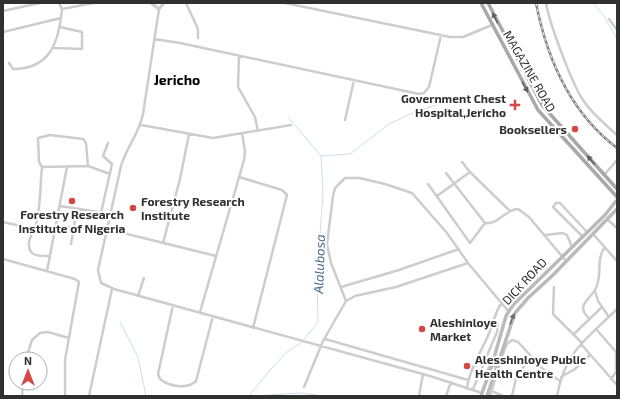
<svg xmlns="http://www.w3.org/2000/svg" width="620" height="399" font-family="'Exo 2',sans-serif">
<rect width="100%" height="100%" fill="#fff"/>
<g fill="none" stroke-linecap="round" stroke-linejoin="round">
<path stroke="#ceddea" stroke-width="1" d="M593,3L604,16L617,39
M321,156L350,154L389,124L410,114L439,104L480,94
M120,322L138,357L146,396
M249,396L271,369L287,352L302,342L318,322L317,274L323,194L321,156L288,117
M256,396L300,393L323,396
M393,396H402"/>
<path stroke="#cdcdcd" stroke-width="2.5" d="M59,3L62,9L94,3
M186,3L198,29V38
M285,3L450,37H463L492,25
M546,3C549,22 572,84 583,100C592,114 605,124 617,135
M159,9L143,114C139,134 127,146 121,166L98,270L101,283L114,289L430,376L482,393
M3,11L40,3
M609,19L617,30
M3,32L61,18
M154,39L180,43L419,94L424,93L429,87L441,35
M54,48L82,49V32L60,27
M239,56L238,87L255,117L258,131
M9,63L13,69C51,69 59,41 62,9
M345,120L354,80
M141,125L213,138L291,125
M462,162L470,172L510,211
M42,167L88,166L110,174
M446,173L485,223
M604,175L617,160
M239,177L282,190L287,195L253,328
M428,184L470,243L485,223C499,225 505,209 518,209L529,217L566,261
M437,196L470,172
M60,206L111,214
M101,213L112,164L103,156L108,143
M608,220L617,228
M3,222L34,229
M56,228L93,225
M107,229L216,256
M593,234L617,261
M545,235L563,233L567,235L572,247
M582,236L553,207L556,203H560L587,232
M163,243L180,179L189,134
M71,244L77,209
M50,256C44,256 33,257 30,250C26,241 34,232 36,224C41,206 40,185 42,167L39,162L38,138L50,135L83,139L86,143L88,166
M3,259L75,279L79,282L65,360V396
M47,271L67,167
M341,287L399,270L459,249
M554,287L553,314L582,343
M595,291L598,301L609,317
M138,296L144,278
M346,301L355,296L396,287L468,263
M173,305L158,374L160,379C168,386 187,390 196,381L213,316
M200,312L244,160L245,151L242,133
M589,319L584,312L583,307C586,298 595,294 597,285C602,272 596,259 605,247
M596,329L616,352V372L611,379
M574,334L602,307
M325,339L468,380
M581,344L617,385
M26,359L32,340L40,333L48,332L69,338
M477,376L484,377L490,365L498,367
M561,377L575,369L590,355
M304,387L323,341L346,301L331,263L327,244L333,196L335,188L345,178H359L385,184L412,193L447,233L468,263L509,312
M467,387C470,367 483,349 490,331C495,319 494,314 502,302
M473,389L497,332L498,324L493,321
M492,391L503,396
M22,396L23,383
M89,396L112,289
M419,396L423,374
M446,396L451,382
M490,396L505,348L507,344L512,340L518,342L544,370L560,381
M512,396L517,374L533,357
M557,396C565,351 587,339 617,309"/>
<path stroke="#cdcdcd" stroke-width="3" d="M151,3L159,9L164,3"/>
<path stroke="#bababa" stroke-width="3.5" d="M481,396L492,365L506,316L513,305L605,215L616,201
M487,396L515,313L528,298L552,276L617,209"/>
<path stroke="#a8a8a8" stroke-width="3.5" d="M481,3L538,110L617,197
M488,3L542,105L617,189"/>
<defs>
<path id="rail" d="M536,3C547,59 571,113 617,148"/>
</defs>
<use href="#rail" stroke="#858585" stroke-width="2.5"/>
<use href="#rail" stroke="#fff" stroke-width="1" stroke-dasharray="3" stroke-linecap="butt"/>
</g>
<defs><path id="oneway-solid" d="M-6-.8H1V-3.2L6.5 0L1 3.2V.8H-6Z"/></defs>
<g fill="#606060">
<use href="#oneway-solid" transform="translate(495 18) rotate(-117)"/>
<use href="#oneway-solid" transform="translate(525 87) rotate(61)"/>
<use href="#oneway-solid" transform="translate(591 160) rotate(-131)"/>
</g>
<use fill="#6e6e6e" href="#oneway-solid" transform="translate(512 319) rotate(-69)"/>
<g fill="#d54745" stroke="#fff" stroke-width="1.5">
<path d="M513 99h4v4h4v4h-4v4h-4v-4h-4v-4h4z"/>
<circle cx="575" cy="129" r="4"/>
<circle cx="72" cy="201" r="4"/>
<circle cx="133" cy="208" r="4"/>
<circle cx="422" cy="329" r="4"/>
<circle cx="467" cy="366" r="4"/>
</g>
<g text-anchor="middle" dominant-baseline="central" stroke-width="4" stroke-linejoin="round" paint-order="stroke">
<g font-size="12" fill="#303030" stroke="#fff">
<text transform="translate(530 71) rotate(60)">MAGAZINE ROAD</text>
<text transform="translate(524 281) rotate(-47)">DICK ROAD</text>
</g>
<g font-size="12" font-weight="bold" fill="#303030" stroke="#fff" text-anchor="start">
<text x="506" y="98" text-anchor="end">Government Chest<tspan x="506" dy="14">Hospital,Jericho</tspan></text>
<text x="567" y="129" text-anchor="end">Booksellers</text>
<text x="141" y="201">Forestry Research<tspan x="141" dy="14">Institute</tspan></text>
<text x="72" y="214" text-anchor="middle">Forestry Research<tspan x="72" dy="14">Institute of Nigeria</tspan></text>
<text x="430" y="322">Aleshinloye<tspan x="430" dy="14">Market</tspan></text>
<text x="475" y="359">Alesshinloye Public<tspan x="475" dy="14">Health Centre</tspan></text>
</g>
<g font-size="13" font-style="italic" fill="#466a8b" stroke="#fff">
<text transform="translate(319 264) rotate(-88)">Alalubosa</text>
</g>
<g font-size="14" font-weight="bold" fill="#000" stroke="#fff">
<text x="177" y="79">Jericho</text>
</g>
</g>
<rect width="620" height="399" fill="none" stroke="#303030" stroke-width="8"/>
<g transform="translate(28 371)"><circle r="19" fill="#ffffff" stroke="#acacac"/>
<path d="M0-3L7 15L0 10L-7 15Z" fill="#d54745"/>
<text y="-6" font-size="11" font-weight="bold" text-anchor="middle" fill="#303030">N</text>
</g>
</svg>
